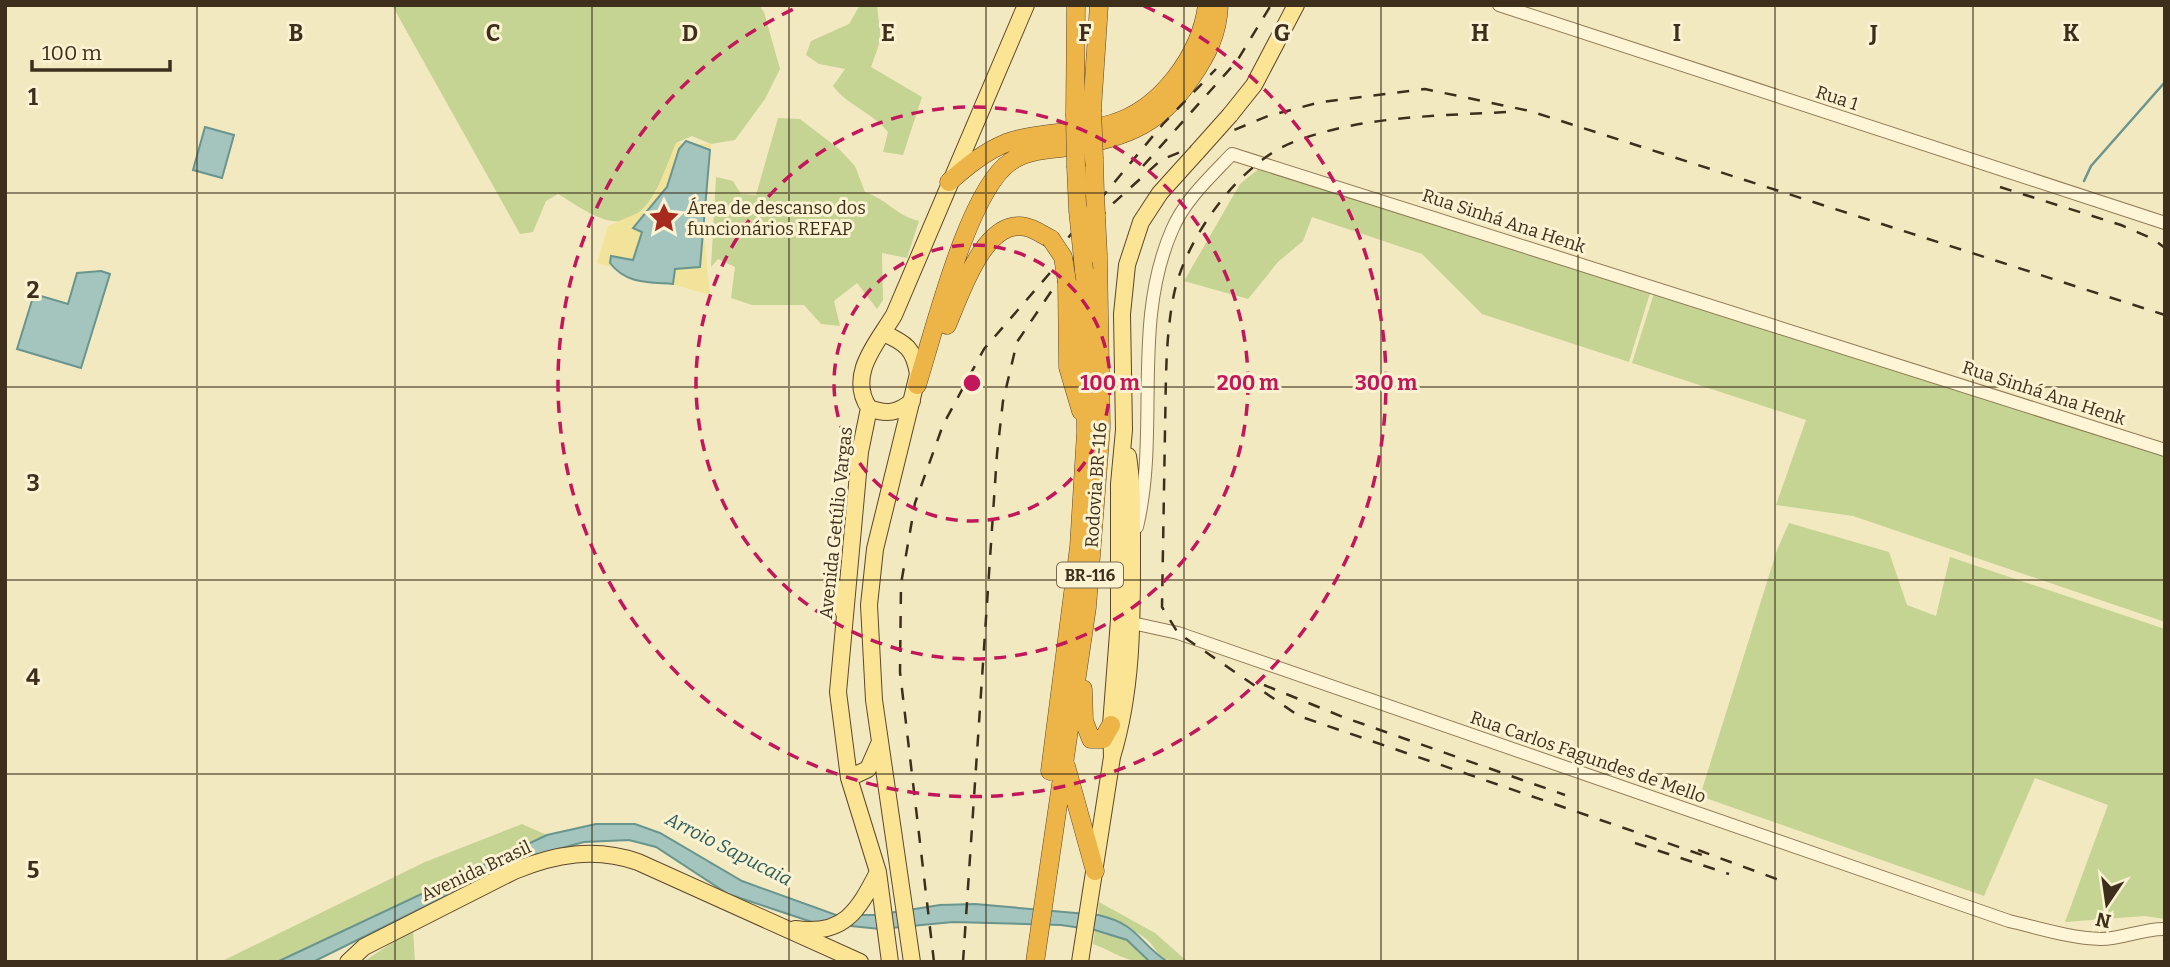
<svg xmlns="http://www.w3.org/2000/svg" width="2170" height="967" font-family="Bitter,serif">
<rect width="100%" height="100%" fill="#f3e9c1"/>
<path fill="#c5d393" d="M392,5H759L764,12L780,69L765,99L735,140L711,144L692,136L676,143C664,174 646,236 601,218C586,213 572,202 558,194L546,201L533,232L520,234Z
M860,5H877L881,39L871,67L922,97L903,155L883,152L888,132C872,112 848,106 833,86L845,69L819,64L806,55L811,41L849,24Z
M778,118L800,119L839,149L855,166L865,192C888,200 895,215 919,221L907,258L882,253L883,300L877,309L857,283L834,301L840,326L821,324L804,305H752L731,298L735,267L718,259L711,267L716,177L733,181L741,194L756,195Z
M1261,167L1651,290L1629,362L1482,314L1422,254L1312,217L1303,241L1278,262L1248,299L1184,281L1240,184Z
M1655,290L2165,456V622L1853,516L1776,505L1806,420L1632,363Z
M1789,523L1889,552L1907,605L1936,616L1950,557L2165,629V919L2145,916L2065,922L2108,805L2035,778L1984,896L1700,796L1777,550Z
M522,824L547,835L277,962H220L425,862Z
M1099,902L1155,933L1188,962C1150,962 1163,948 1139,934C1126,926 1111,921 1098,915Z
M413,929L415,962H363Z
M1095,930L1127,940L1150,962C1124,962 1117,953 1093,944Z"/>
<path fill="#f2e39a" d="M676,143L711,144L703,226L710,295L597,263L608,226L642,211L656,192Z"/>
<path fill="#a4c5be" stroke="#69958e" stroke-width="2" d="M205,127L234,135L222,178L193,170Z
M686,141L710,150L700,267L675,269L673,284C648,282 626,284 610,263L611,256L633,260L642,232L633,228L667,187L679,149Z
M101,271L110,274L81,368L17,349L34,294L68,304L77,273Z
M596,824H635L660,833L742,881L836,915H876L940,905L975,904L1098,915C1139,924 1139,944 1168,962H1150L1127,940L1095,930L1061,925L953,922L880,929L812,922L728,894L656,847L629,840L584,842L521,859L315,961L277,962L547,835Z"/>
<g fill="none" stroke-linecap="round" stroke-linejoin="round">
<path stroke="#69958e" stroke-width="2.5" d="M2084,181L2091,166L2165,82"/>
<defs>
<path id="minor" d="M1499,5L2165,223
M1137,527C1160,430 1131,324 1172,230C1184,201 1210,177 1232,154L2165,450
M1123,621L1178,633L2009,921C2039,928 2070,938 2101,939C2122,939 2145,928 2165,929"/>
<path id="major" d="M1230,115L1254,85L1296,5
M883,333C906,343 914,349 918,374L875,549L869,605L874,700L912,962
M869,408C887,415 898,413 912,401
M832,583L844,613
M1112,757L1111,725L1119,620V484L1124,430L1122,314L1127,265L1141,222L1160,193L1197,152
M849,778L868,769L879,744
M795,929C844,936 858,911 878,872
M348,962L364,947L514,871C555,854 595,847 638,862L860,962
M890,962L878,872L849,778L838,692L860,452L869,408C847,375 877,343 894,315L1026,5
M1080,962L1112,757C1133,688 1132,619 1132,548C1132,517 1133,487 1128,456"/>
<path id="highway" d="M1092,110L1099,5
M1075,114L1076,5
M1094,159L1095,194
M1076,167L1078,210
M949,182C966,167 984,152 1006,143C1040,131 1077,134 1111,124C1161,110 1201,54 1207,5
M1067,282L1068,367L1081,411
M947,325C960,296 984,217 1026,227C1035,229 1043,235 1051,239
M917,385C934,332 968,191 1010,162C1025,151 1044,150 1061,148C1120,139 1157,129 1191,78C1207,55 1218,34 1219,5
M1083,689L1084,721L1091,739H1103L1111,725
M1066,766L1095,871
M1050,771L1079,547L1086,432L1084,270
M1035,962L1087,607L1101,427L1098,255"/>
</defs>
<use href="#minor" stroke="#8f7a56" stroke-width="14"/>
<use href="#major" stroke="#5c472b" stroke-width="18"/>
<use href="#highway" stroke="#5c472b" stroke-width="19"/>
<use href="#minor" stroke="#fdf5d5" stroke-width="12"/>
<use href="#major" stroke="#fbe594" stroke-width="16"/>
<use href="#highway" stroke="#edb447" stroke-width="18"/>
<path stroke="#3d2f1c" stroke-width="2.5" stroke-dasharray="12 12" stroke-linecap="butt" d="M1506,112C1435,116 1363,116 1296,141C1240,161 1183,241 1173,299C1165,342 1166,388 1165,431C1164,490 1163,548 1162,607L1178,633L1299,716L1705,856
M1143,166L1237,61L1271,5
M2000,187L2121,225L2153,239L2165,248
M1053,256L1163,124L1216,69
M1264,685L1343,717L1565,795
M1635,843L1729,874
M1698,850L1782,881
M934,962L900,672L901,584L915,503L943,425L984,349L1069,251
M963,962L997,454L1003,401L1017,342L1107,209L1161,160L1268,116L1321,102L1425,89L1530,111L2165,315"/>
<defs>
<path id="major-bridge" d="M1197,152L1230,115"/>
<path id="highway-bridge" d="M1092,110L1094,159
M1075,114L1076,167
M1095,194L1098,255
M1078,210L1084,270
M1051,239L1063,257L1067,282"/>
</defs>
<use href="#major-bridge" stroke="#5c472b" stroke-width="18" stroke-linecap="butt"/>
<use href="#highway-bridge" stroke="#5c472b" stroke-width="19" stroke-linecap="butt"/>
<use href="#major-bridge" stroke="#fbe594" stroke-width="16"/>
<use href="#highway-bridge" stroke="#edb447" stroke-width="18"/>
</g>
<path fill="none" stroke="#3d2f1c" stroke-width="2" stroke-opacity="0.55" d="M197,5V962M395,5V962M592,5V962M789,5V962M986,5V962M1184,5V962M1381,5V962M1578,5V962M1775,5V962M1973,5V962M5,193H2165M5,387H2165M5,580H2165M5,774H2165"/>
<g fill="none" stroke="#c2185b" stroke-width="3.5" stroke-dasharray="12 9">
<circle cx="972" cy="383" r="138"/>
<circle cx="972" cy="383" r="276"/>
<path d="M1144 6A414 414 0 1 1 800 6"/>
</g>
<defs>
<symbol id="sight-bare" viewBox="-9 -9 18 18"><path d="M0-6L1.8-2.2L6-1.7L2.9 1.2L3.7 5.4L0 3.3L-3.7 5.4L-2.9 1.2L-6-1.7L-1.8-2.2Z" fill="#a62a1e" stroke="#faf2d1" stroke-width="2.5" paint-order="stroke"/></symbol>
</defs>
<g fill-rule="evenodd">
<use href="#sight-bare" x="642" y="196" width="44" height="44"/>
</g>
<g text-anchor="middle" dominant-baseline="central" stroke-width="6" stroke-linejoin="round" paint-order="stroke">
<rect fill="#faf2d1" stroke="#766a52" stroke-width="2" x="1057" y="562.5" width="66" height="25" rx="5"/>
<g font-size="16" font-weight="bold" fill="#3d2f1c">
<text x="1090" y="575">BR-116</text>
</g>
<g font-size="18" fill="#3d2f1c" stroke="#faf2d1">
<text transform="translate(1837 98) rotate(18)">Rua 1</text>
<text transform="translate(1504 221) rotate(18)">Rua Sinhá Ana Henk</text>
<text transform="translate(2044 393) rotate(18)">Rua Sinhá Ana Henk</text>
<text transform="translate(1096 485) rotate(-86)">Rodovia BR-116</text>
<text transform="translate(836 523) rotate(-84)">Avenida Getúlio Vargas</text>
<text transform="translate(1588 757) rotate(19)">Rua Carlos Fagundes de Mello</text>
<text transform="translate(476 871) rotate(-25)">Avenida Brasil</text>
</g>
<g font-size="18" fill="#3d2f1c" stroke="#faf2d1" text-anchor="start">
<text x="687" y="208">Área de descanso dos<tspan x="687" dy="21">funcionários REFAP</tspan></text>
</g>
<g font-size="19" font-style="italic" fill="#295d5f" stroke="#faf2d1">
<text transform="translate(729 849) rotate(27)">Arroio Sapucaia</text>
</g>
</g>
<g font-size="23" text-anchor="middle" font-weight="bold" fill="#3d2f1c" stroke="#faf2d1" stroke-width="6" stroke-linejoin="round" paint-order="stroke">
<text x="296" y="41">B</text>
<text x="493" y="41">C</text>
<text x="690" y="41">D</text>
<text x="888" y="41">E</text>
<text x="1085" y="41">F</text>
<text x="1282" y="41">G</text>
<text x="1480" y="41">H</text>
<text x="1677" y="41">I</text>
<text x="1874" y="41">J</text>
<text x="2071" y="41">K</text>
<text x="33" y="105">1</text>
<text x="33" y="298">2</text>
<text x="33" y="491">3</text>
<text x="33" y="685">4</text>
<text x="33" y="878">5</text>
</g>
<circle cx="972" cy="383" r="10" fill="#c2185b" stroke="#faf2d1" stroke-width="3.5"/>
<g font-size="21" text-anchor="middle" font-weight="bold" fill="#c2185b" stroke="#faf2d1" stroke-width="6" stroke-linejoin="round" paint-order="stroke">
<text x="1110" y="390">100 m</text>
<text x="1248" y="390">200 m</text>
<text x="1386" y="390">300 m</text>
</g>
<rect width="2170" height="967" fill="none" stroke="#3d2f1c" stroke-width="14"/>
<g transform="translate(2107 904) rotate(193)" stroke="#faf2d1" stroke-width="5" paint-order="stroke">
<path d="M0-5L12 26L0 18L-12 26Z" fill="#3d2f1c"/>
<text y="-10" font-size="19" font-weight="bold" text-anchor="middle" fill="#3d2f1c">N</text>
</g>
<path d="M32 60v10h138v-10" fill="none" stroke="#3d2f1c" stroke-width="3.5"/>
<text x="42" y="60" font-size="21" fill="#3d2f1c" stroke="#faf2d1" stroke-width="5" paint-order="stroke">100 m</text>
</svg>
